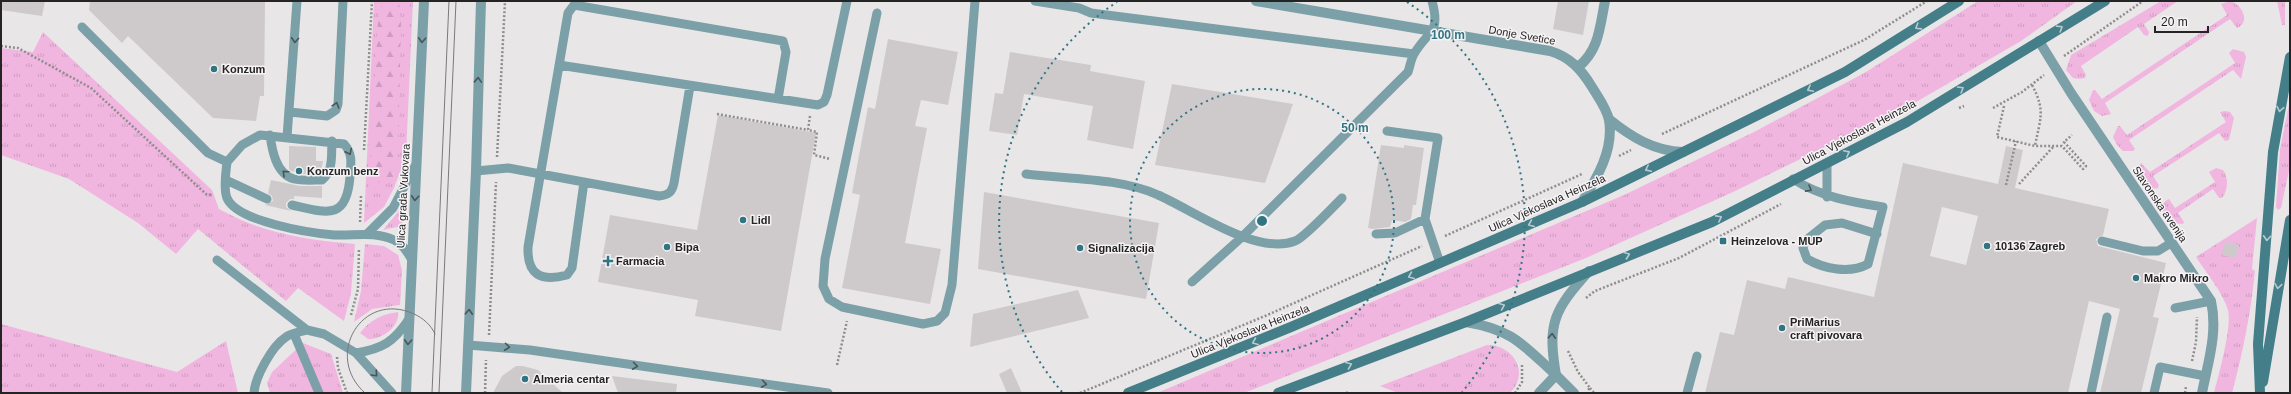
<svg xmlns="http://www.w3.org/2000/svg" width="2291" height="394" font-family="Arial,sans-serif">
<defs>
<pattern id="grass-tufts" width="24" height="20" patternUnits="userSpaceOnUse"><rect width="24" height="20" fill="#f1b6e0"/><path d="M3 7l-1-3M5 7V3M7 7l1-3M15 17l-1-3M17 17v-4M19 17l1-3" fill="none" stroke="#ce9cc0"/></pattern>
<pattern id="forest-firs" width="22" height="20" patternUnits="userSpaceOnUse"><rect width="22" height="20" fill="#f1b6e0"/><path d="M5 1l3.5 6h-7zM16 11l3.5 6h-7z" fill="#ce9cc0"/></pattern>
</defs>
<rect width="100%" height="100%" fill="#e9e6e8"/>
<path fill="url(#grass-tufts)" d="M374,1H413L406,156L394,188L384,207L364,223Z
M1978,1H2077L2021,41L1911,105L1731,193L1586,258L1244,393H1157L1624,195L1754,132L1866,72Z
M2161,1H2178L2144,24L2149,32L2148,36L2144,35L2138,27L2081,66L2086,75L2085,78L2079,79L2073,78L2066,70L2071,55Z
M2231,1C2242,5 2251,22 2237,28L2230,19L2105,103L2111,114L2102,116L2094,111L2089,100L2093,90H2095L2102,99L2227,15L2221,4Z
M2277,1L2285,2V25H2282Z
M43,32L212,190L219,209C262,233 306,240 355,244L351,293L344,321L298,288L286,301L198,229L176,254L138,223L69,179L1,155V48L33,52Z
M2233,49L2244,52L2246,57L2241,79L2233,70L2129,140L2135,149L2133,151H2123L2117,145L2113,137L2118,126H2120L2127,135L2235,63L2229,53Z
M2290,100V166L2281,208L2278,210L2276,207L2280,149Z
M2225,111L2230,112L2234,118L2229,140L2225,141L2219,133L2153,176L2159,185L2158,188C2147,191 2139,182 2137,173L2141,163L2150,172L2226,122L2220,112Z
M2216,168L2223,170C2229,178 2228,191 2222,198H2219L2213,189L2178,213L2184,222L2183,224L2170,223C2164,216 2157,204 2169,199L2175,208L2215,182L2209,172Z
M403,206L402,226L383,230Z
M2257,218L2252,269L2255,271C2251,312 2243,352 2232,393H2214C2219,373 2232,328 2228,310C2222,291 2206,273 2196,257Z
M365,244L384,246L398,255L402,270L400,305L372,309L354,322L361,291Z
M398,312C400,327 381,340 368,339L360,333C370,320 382,314 398,312Z
M1,324L177,372L226,341L238,393H1Z
M303,343L331,354L343,393H270L267,383L272,372Z
M1487,345C1514,345 1530,373 1510,393H1398L1380,386Z"/>
<path fill="url(#forest-firs)" d="M383,1L399,2L401,24L398,152L392,183L373,182L370,162L378,20Z"/>
<path fill="#cecacc" fill-rule="evenodd" d="M1,1H45L42,16L1,10Z
M90,1H265L264,96H260L256,121L213,118L128,36L122,43L89,10Z
M1558,1H1589L1583,35L1553,29Z
M888,39L958,52L948,105L921,100L915,126L927,128L905,243L941,249L930,304L842,288L860,195L852,193L868,107L875,109Z
M1010,52L1091,65L1090,71L1145,81L1133,149L1087,140L1093,106L1024,94L1017,135L989,131L995,93L1003,94Z
M1172,84L1293,104L1265,183L1155,165Z
M718,115L816,133L781,331L695,316L698,300L598,282L610,215L697,230Z
M1381,145L1404,148V145L1424,148L1416,205H1413L1411,219L1405,222L1392,220L1390,227L1373,229L1368,228Z
M289,146L316,147V161H323L321,172L304,174L291,171L289,169Z
M2006,146L2023,150L2015,188L2109,209L2103,235L2096,239L2098,246L2166,263L2153,317L2159,318L2141,393H2100L2120,309L2089,301L2068,393H1705L1720,332L1734,335L1747,280L1785,289L1788,277L1874,297L1903,163L1998,184ZM1942,207L1978,216L1966,265L1930,256Z
M271,180L300,186H322V198L294,196V199H290L286,203V207L291,211L265,205L273,201L272,196L268,193Z
M984,192L1159,223L1146,299L978,269Z
M2225,242L2239,245L2236,258L2222,255Z
M1078,290L1089,318L970,347L973,314Z
M516,366H523L538,370L563,393H493L502,376Z
M1011,368L1022,393H1007L999,374Z
M612,376L677,384L676,393H618Z"/>
<g fill="none" stroke-linecap="round" stroke-linejoin="round">
<path stroke="#8f8d8e" stroke-width="2.5" stroke-dasharray="2 2" stroke-linecap="butt" d="M1,46L18,48L91,88L206,194L213,195
M2064,56L2143,1
M2032,85C2046,111 2040,119 2035,146
M2004,106L1997,137L2035,146H2062L2083,169L2086,166L2064,142L2072,135
M1959,108L1964,106
M1993,108L2022,92L2044,75
M717,114L808,130
M810,116L808,130L817,132L814,155L830,159
M1662,134L1864,40L1927,1
M364,150L372,1
M1619,156L1631,150
M497,157L505,1
M2019,184L2054,146
M2006,185L2016,141
M360,222L361,195
M1445,236L1582,174
M1586,298L1595,291L1679,258L1781,204
M351,315L358,289L359,248
M489,335L496,182
M1568,351L1578,372L1590,388L1587,391
M337,357L338,368L347,393
M2192,361L2196,342L2197,317
M837,365L847,321
M1590,388L1594,393
M1346,392L1347,393
M485,393L486,360
M1080,393L1265,316L1422,246
M1515,393L1522,382V364
M2185,393L2186,386"/>
<path stroke="#7ca0a8" stroke-width="9" d="M1035,1L1079,8L1091,13L1414,54
M877,13L825,259L823,286L829,299L842,307L923,324L937,321L945,313L952,285L975,1
M82,27L208,153L227,162
M559,65L818,105L824,102L827,95L847,1
M290,112L327,116L336,110L338,104L343,1
M1387,131L1438,138L1425,219L1440,263
M270,135C272,150 276,174 294,179C302,181 314,180 322,180C334,170 331,155 332,141
M287,137L297,1
M476,171L508,168L659,196C669,195 672,192 674,183L690,86
M1026,174C1066,179 1122,178 1158,195C1193,210 1256,256 1295,241C1304,238 1333,207 1342,198
M1793,179C1821,197 1851,202 1883,207L1868,264C1850,274 1824,269 1807,259L1803,248L1805,241L1825,225L1842,223L1877,234
M226,180L267,199
M584,182L572,268L567,275C541,282 527,275 528,247L568,13L574,5L783,41L786,52L778,99
M1827,197V163
M292,205C327,213 347,221 350,176C351,163 353,154 344,144L260,135L242,145L227,162C226,172 223,188 227,198C237,222 311,233 334,235C355,236 374,231 394,240C403,244 407,252 412,260
M368,233L393,208L416,164
M1376,234L1395,233L1425,219
M2102,241L2143,251H2158L2171,243
M217,260L307,330L324,334L356,353
M1192,282L1242,237L1408,72C1410,66 1411,59 1414,54C1428,30 1441,34 1432,1
M2175,308L2211,301
M294,334L319,393
M468,345L530,350L828,393
M254,393C255,377 272,346 286,337C291,333 301,332 307,330
M392,393L356,353C382,349 394,342 409,319
M1687,393L1697,356
M2091,393L2107,317
M2154,393L2160,367L2205,376"/>
<path stroke="#7ca0a8" stroke-width="10" d="M2039,41L2071,93L2211,301C2218,333 2208,362 2202,393
M1578,67C1599,51 1600,26 1605,1
M1556,375L1574,393"/>
<path stroke="#7ca0a8" stroke-width="10" d="M1256,1L1550,51C1570,57 1581,69 1592,87C1598,97 1607,109 1609,120C1614,150 1597,178 1582,202
M1609,119C1631,137 1654,151 1683,152
M1466,322C1513,330 1522,344 1556,375
M1556,375C1547,323 1554,310 1589,271
M406,393L424,1
M466,393L476,171L481,1
M1539,393L1556,375"/>
<path stroke="#447e89" stroke-width="10" d="M2263,382L2290,220
M1128,393L1291,327L1582,202L1845,72L1959,1
M1278,393L1466,322L1712,222L1907,122L2105,1
M2260,393L2258,344L2273,152L2290,57"/>
<path stroke="#7b797b" stroke-width="1" d="M365,393C323,356 362,290 414,314C423,318 431,325 435,334
M432,393L449,1
M439,393L456,1"/>
</g>
<defs><path id="oneway-chevron" d="M-2-3.5L2.5 0L-2 3.5" fill="none" stroke-width="1.6" stroke-linecap="round" stroke-linejoin="round"/></defs>
<g stroke="#b8cacf">
<use href="#oneway-chevron" transform="translate(1918 27) rotate(148)"/>
<use href="#oneway-chevron" transform="translate(2060 28) rotate(-32)"/>
<use href="#oneway-chevron" transform="translate(1810 89) rotate(153)"/>
<use href="#oneway-chevron" transform="translate(1961 89) rotate(-31)"/>
<use href="#oneway-chevron" transform="translate(2280 109) rotate(101)"/>
<use href="#oneway-chevron" transform="translate(1847 153) rotate(-27)"/>
<use href="#oneway-chevron" transform="translate(1648 169) rotate(153)"/>
<use href="#oneway-chevron" transform="translate(1719 218) rotate(-28)"/>
<use href="#oneway-chevron" transform="translate(1531 224) rotate(157)"/>
<use href="#oneway-chevron" transform="translate(2267 238) rotate(94)"/>
<use href="#oneway-chevron" transform="translate(1627 255) rotate(-21)"/>
<use href="#oneway-chevron" transform="translate(1411 276) rotate(157)"/>
<use href="#oneway-chevron" transform="translate(2278 286) rotate(99)"/>
<use href="#oneway-chevron" transform="translate(1502 306) rotate(-23)"/>
<use href="#oneway-chevron" transform="translate(1255 342) rotate(158)"/>
<use href="#oneway-chevron" transform="translate(1349 365) rotate(-21)"/>
</g>
<g stroke="#485659">
<use href="#oneway-chevron" transform="translate(295 40) rotate(94)"/>
<use href="#oneway-chevron" transform="translate(422 40) rotate(93)"/>
<use href="#oneway-chevron" transform="translate(478 80) rotate(-88)"/>
<use href="#oneway-chevron" transform="translate(336 105) rotate(-73)"/>
<use href="#oneway-chevron" transform="translate(349 152) rotate(63)"/>
<use href="#oneway-chevron" transform="translate(285 173) rotate(-138)"/>
<use href="#oneway-chevron" transform="translate(1809 189) rotate(29)"/>
<use href="#oneway-chevron" transform="translate(415 198) rotate(93)"/>
<use href="#oneway-chevron" transform="translate(469 312) rotate(-87)"/>
<use href="#oneway-chevron" transform="translate(1552 336) rotate(-87)"/>
<use href="#oneway-chevron" transform="translate(408 342) rotate(93)"/>
<use href="#oneway-chevron" transform="translate(507 347) rotate(7)"/>
<use href="#oneway-chevron" transform="translate(635 366) rotate(8)"/>
<use href="#oneway-chevron" transform="translate(375 374) rotate(47)"/>
<use href="#oneway-chevron" transform="translate(764 384) rotate(8)"/>
</g>
<g fill="none" stroke="#2f7582" stroke-width="2" stroke-dasharray="2 4">
<circle cx="1262" cy="221" r="132"/>
<path d="M1062 392A263 263 0 0 1 1117 2M1407 2A263 263 0 0 1 1462 392"/>
</g>
<g fill="#2f7582" stroke="#f6f3f5" stroke-width="1.5">
<circle cx="214" cy="69" r="4"/>
<circle cx="299" cy="171" r="4"/>
<circle cx="743" cy="220" r="4"/>
<rect x="1719" y="237" width="8" height="8" rx="2"/>
<circle cx="1987" cy="246" r="4"/>
<circle cx="667" cy="247" r="4"/>
<circle cx="1080" cy="248" r="4"/>
<path d="M606 255h4v4h4v4h-4v4h-4v-4h-4v-4h4z"/>
<circle cx="2136" cy="278" r="4"/>
<circle cx="1782" cy="328" r="4"/>
<circle cx="525" cy="379" r="4"/>
</g>
<g text-anchor="middle" dominant-baseline="central" stroke-width="3" stroke-linejoin="round" paint-order="stroke">
<g font-size="11" fill="#252425" stroke="#f6f3f5">
<text transform="translate(1522 35) rotate(10)">Donje Svetice</text>
<text transform="translate(1859 132) rotate(-28)">Ulica Vjekoslava Heinzela</text>
<text transform="translate(403 196) rotate(-87)">Ulica grada Vukovara</text>
<text transform="translate(1547 203) rotate(-24)">Ulica Vjekoslava Heinzela</text>
<text transform="translate(2160 204) rotate(56)">Slavonska avenija</text>
<text transform="translate(1250 331) rotate(-22)">Ulica Vjekoslava Heinzela</text>
</g>
<g font-size="11" font-weight="bold" fill="#252425" stroke="#f6f3f5" text-anchor="start">
<text x="222" y="69">Konzum</text>
<text x="307" y="171">Konzum benz</text>
<text x="751" y="220">Lidl</text>
<text x="1731" y="241">Heinzelova - MUP</text>
<text x="1995" y="246">10136 Zagreb</text>
<text x="675" y="247">Bipa</text>
<text x="1088" y="248">Signalizacija</text>
<text x="616" y="261">Farmacia</text>
<text x="2144" y="278">Makro Mikro</text>
<text x="1790" y="322">PriMarius<tspan x="1790" dy="13">craft pivovara</tspan></text>
<text x="533" y="379">Almeria centar</text>
</g>
</g>
<circle cx="1262" cy="221" r="6" fill="#2f7582" stroke="#f6f3f5" stroke-width="2"/>
<g font-size="12" text-anchor="middle" font-weight="bold" fill="#2f7582" stroke="#f6f3f5" stroke-width="3" stroke-linejoin="round" paint-order="stroke">
<text x="1448" y="39">100 m</text>
<text x="1355" y="132">50 m</text>
</g>
<rect width="2291" height="394" fill="none" stroke="#252425" stroke-width="4"/>
<path d="M2155 26v6h53v-6" fill="none" stroke="#252425" stroke-width="2"/>
<text x="2161" y="26" font-size="12" fill="#252425" stroke="#f6f3f5" stroke-width="3" paint-order="stroke">20 m</text>
</svg>
